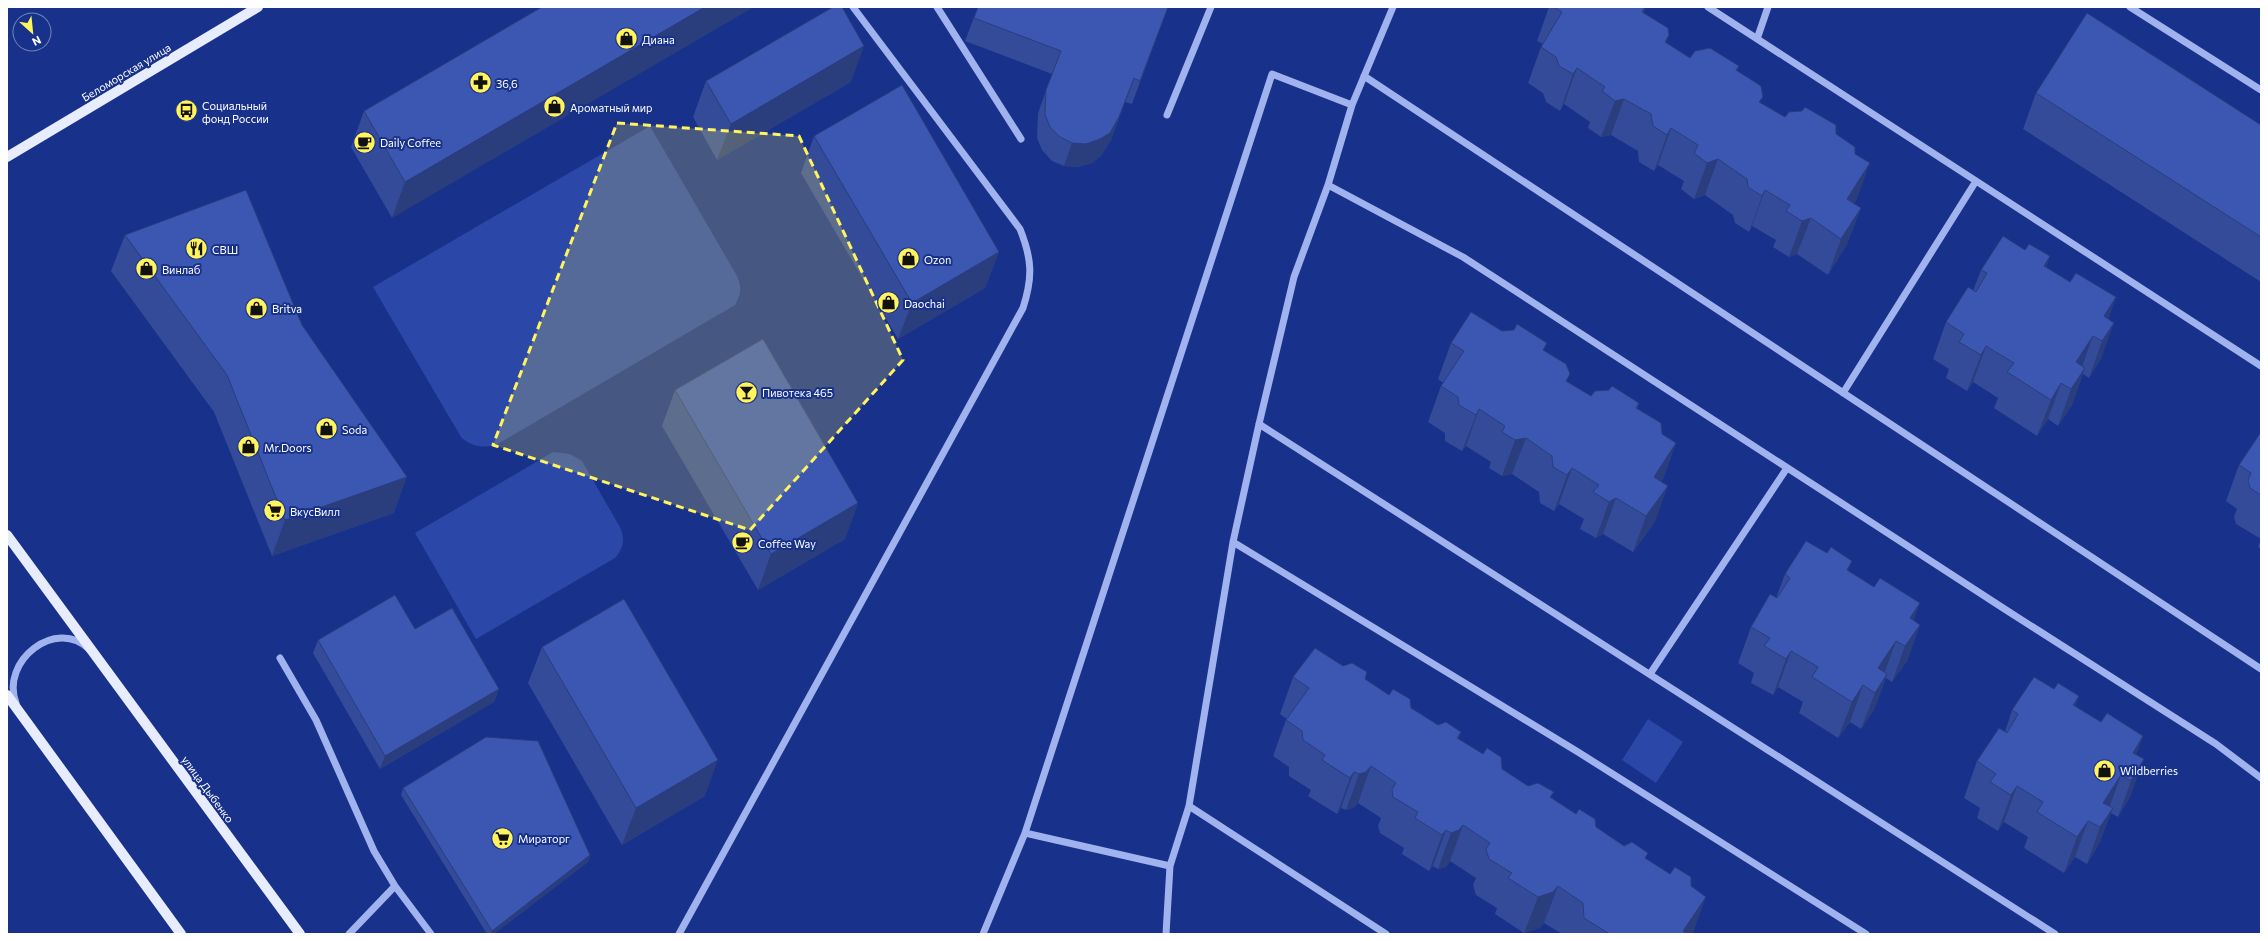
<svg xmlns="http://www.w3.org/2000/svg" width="2268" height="941" font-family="Commissioner,sans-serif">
<rect width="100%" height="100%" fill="#18318a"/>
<path fill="#2b48a8" d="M650,126L737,276C742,287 741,295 735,305L496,445C482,448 472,447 461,437L373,287Z
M553,452L570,454L582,461L621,529C625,541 623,549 615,558L476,639L415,533Z
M1648,719L1683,742L1656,783L1622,760Z"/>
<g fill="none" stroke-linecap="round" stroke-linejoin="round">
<path stroke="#a1b3ee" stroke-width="7" d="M937,7L1021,139
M1708,7L2261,366
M2130,7L2261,90
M1757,39L1768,7
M1364,76L2261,669
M1167,115L1211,7
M1328,185L1463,257L2003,608L2216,744L2261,778
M1843,393L1976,181
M1259,424L2055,934
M1233,542L1578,752L1866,934
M280,658L316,720L374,851L395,886L431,934
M1650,674L1787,468
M16,703C0,661 56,617 89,649
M1189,806L1386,934
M1025,833L1170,866
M349,934L395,886
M679,934L1023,308C1033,277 1032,259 1020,229L853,7
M983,934L1025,833L1272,74L1352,105
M1166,934L1170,866L1189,806L1233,542L1259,424L1294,277L1328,185L1352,105L1393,7"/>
<path stroke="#e8ecff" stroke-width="10" d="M7,157L258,7
M7,535L300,934
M7,695L181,934"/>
</g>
<path fill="#344b99" d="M542,7L392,218L351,147L364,111Z
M978,7H1168L1132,104L1125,102L1111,140L1101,156L1092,163L1078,167L1064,166L1052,161L1042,150L1037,138L1038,113L1052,74L965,41Z
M1549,7H1646L1643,13L1669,35L1666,43L1690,58L1739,66L1737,71L1761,103L1785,117L1836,134L1857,199L1854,204L1861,208L1847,244L1828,275L1797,254L1789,257L1773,247L1776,240L1752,226L1749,232L1735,223L1733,215L1705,195L1694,199L1681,189L1684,181L1658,165L1654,171L1639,162L1638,151L1611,135L1601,137L1588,128L1590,122L1564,104L1560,111L1546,102L1543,93L1528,83L1541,47L1543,44L1537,41Z
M706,81L851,82L717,160L693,117Z
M2036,93L2261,125V282L2023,129Z
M814,136L999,252L985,288L898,339L801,173Z
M125,235L302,325L394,513L272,556L214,412L111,271Z
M2025,250L2050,256L2046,267L2070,282L2116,297L2108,319L2101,359L2089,378L2083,374L2072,405L2058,426L2048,419L2037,436L1994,408L1998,398L1973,382L1967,391L1946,378L1949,369L1933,359L1946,322L1973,291L1981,270Z
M1502,331L1544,350L1567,382L1591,396L1639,403L1637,409L1662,434L1676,443L1663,479L1661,481L1655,522L1633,552L1603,534L1596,538L1580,529L1584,519L1559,504L1554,511L1540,503L1539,492L1512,474L1502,476L1489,468L1491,462L1466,446L1462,451L1445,441V433L1428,422L1441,386L1443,383L1438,379L1451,343Z
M675,390L858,503L845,539L758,590L662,426Z
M2261,432V539L2236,524L2234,517L2237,509L2226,501L2239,465Z
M2261,539V549L2258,547Z
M1849,571L1920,625L1907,661L1892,682L1886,678L1874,710L1861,729L1850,722L1838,738L1799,713L1803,702L1778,687L1773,695L1751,683L1754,673L1738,663L1751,627L1776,598L1785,574Z
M415,629L499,689L494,702L380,769L313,653L318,640Z
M542,647L705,796L622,845L528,683Z
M1343,666L1365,679L1389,695L1411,708L1438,725L1461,732L1458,739L1502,769L1528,786L1551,798L1624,846L1646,859L1670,874L1691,886L1693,933L1692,934H1562L1544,923L1540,928L1524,933L1495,914L1497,908L1476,895L1473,885L1476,878L1450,861L1446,867L1438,869L1433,866L1429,871L1402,854L1404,848L1380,833L1378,826L1381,818L1358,803L1353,808L1346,810L1341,808L1337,814L1308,796L1311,790L1289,776V767L1273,756L1286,720L1287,719L1280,714L1293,677Z
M2054,689L2079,696L2075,706L2101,722L2143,736L2136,755L2131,795L2118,817L2111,813L2099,844L2087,864L2075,857L2064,873L2024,848L2028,837L2004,822L1998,831L1977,818L1980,808L1964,798L1977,761L2005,732L2012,710Z
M403,788L590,855L588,862L494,934H487L401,795Z"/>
<path fill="#2a3d7d" d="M705,7H754L392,218L405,182Z
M1168,7L1132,104L1140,81Z
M1645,7H1646L1633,41L1642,12Z
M1669,35L1656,71L1665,42Z
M864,46L851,82L717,160L731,124Z
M1577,68L1564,104L1560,111L1573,74Z
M1134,78L1111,140L1101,156L1092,163L1078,167L1064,166L1072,143Z
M1624,99L1611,135L1601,137L1615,101Z
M1671,128L1658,165L1654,171L1667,135Z
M1718,159L1705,195L1694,199L1707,163Z
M1870,163L1857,199L1834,235L1847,199Z
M1765,190L1752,226L1749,232L1762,196Z
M1861,208L1847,244L1828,275L1841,239Z
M1811,218L1797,254L1789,257L1802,221Z
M999,252L985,288L898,339L912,303Z
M2050,256L2037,292L2044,266Z
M2116,297L2103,334L2104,316Z
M2114,323L2101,359L2089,378L2102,341Z
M2093,336L2080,372L2076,362Z
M1986,346L1973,382L1967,391L1981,355Z
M2085,368L2072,405L2058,426L2071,389Z
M2061,383L2048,419L2037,436L2051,400Z
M1479,409L1466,446L1462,451L1476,415Z
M1526,438L1512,474L1502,476L1515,440Z
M1676,443L1663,479L1641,513L1654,477Z
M1572,468L1559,504L1554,511L1567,475Z
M407,477L394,513L272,556L285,520Z
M1668,486L1655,522L1633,552L1646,516Z
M1616,498L1603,534L1596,538L1609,502Z
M858,503L845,539L758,590L771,554Z
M1852,561L1839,597L1847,570Z
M1920,603L1907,639L1910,618Z
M1920,625L1907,661L1892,682L1905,646Z
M1896,641L1883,677L1878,668Z
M1791,651L1778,687L1773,695L1786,659Z
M1887,674L1874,710L1861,729L1875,693Z
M1863,685L1850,722L1838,738L1852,702Z
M499,689L494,702L380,769L385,756Z
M2079,696L2066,732L2073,705Z
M2143,736L2130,772L2133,753Z
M2144,759L2131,795L2118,817L2131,781Z
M718,760L705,796L622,845L636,808Z
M1371,766L1358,803L1353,808L1346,810L1359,774Z
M1354,772L1341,808L1337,814L1350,778Z
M2121,775L2108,811L2103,803Z
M2017,786L2004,822L1998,831L2011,795Z
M2113,808L2099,844L2087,864L2100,827Z
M2088,821L2075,857L2064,873L2077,837Z
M1463,825L1450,861L1446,867L1438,869L1451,833Z
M1446,830L1433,866L1429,871L1442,835Z
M590,855L588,862L494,934H491L492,931Z
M1558,886L1544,923L1540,928L1524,933L1538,897Z
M1706,897L1693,933L1692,934H1682L1683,931Z"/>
<path fill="#3c57b2" stroke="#2a3d7d" d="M542,7H705L405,182L364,111Z
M833,7H842L864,46L731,124L706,81Z
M978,7H1168L1140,81L1134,78L1119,117L1110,133L1100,139L1086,144L1072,143L1060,137L1050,127L1045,114L1046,90L1061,51L974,18Z
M1554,7H1645L1642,12L1668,28L1669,35L1665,42L1690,58L1695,51L1710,48L1739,66L1736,70L1761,86L1763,97L1759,102L1785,117L1789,112L1802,111L1805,107L1836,125V134L1855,147V154L1870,163L1847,199L1861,208L1841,239L1811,218L1802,221L1786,211L1790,205L1765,190L1762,196L1748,187L1747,179L1718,159L1707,163L1694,153L1698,145L1671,128L1667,135L1653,126L1651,114L1624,99L1615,101L1602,91L1605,87L1577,68L1573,74L1559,66L1556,57L1541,47L1562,12Z
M2087,13L2261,125V237L2036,93Z
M902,85L999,252L912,303L814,136Z
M246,190L302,325L407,477L285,520L227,375L125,235Z
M2003,236L2025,250L2029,244L2050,256L2044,266L2070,282L2076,273L2116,297L2104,316L2114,323L2102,341L2093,336L2076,362L2085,368L2071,389L2061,383L2051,400L2007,372L2014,363L1986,346L1981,355L1959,342L1964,334L1946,322L1968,287L1976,292L1987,273L1981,270Z
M1471,312L1502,331L1514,330L1517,324L1547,343L1543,350L1566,364L1570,374L1566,381L1591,396L1595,391L1609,390L1612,386L1639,403L1636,408L1661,423L1662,434L1676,443L1654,477L1668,486L1646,516L1616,498L1609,502L1593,492L1599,485L1572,468L1567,475L1553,467L1552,456L1526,438L1515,440L1502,432L1505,426L1479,409L1476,415L1459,405L1458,397L1441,386L1464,351L1451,343Z
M763,339L858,503L771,554L675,390Z
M2261,432V495L2250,488L2248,480L2251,473L2239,465Z
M1806,541L1827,553L1831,547L1852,561L1847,570L1874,587L1880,578L1920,603L1910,618L1920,625L1905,646L1896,641L1878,668L1887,674L1875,693L1863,685L1852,702L1812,677L1818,667L1791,651L1786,659L1764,646L1770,638L1751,627L1770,594L1777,598L1790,578L1785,574Z
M395,595L415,629L452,608L499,689L385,756L318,640Z
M624,599L718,760L636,808L542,647Z
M1315,648L1343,666L1352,663L1367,672L1365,679L1389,695L1393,689L1410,699L1411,708L1438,725L1446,722L1461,732L1457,738L1483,754L1487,748L1501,757L1502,769L1528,786L1538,783L1554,792L1550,797L1576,814L1579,809L1595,819L1596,827L1624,846L1632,842L1648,853L1645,858L1670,874L1675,867L1691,877V886L1706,897L1683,931L1687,934H1607L1608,933L1584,918L1583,903L1558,886L1553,892L1538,897L1508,878L1512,873L1489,859L1486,849L1490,843L1463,825L1459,830L1451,833L1446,830L1442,835L1415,818L1418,812L1393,797L1392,789L1396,783L1371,766L1366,772L1359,774L1354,772L1350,778L1322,760L1325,755L1303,740L1302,731L1286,720L1309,688L1293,677Z
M2034,677L2054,689L2058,683L2079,696L2073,705L2101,722L2107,713L2143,736L2133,753L2144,759L2131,781L2121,775L2103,803L2113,808L2100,827L2088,821L2077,837L2037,812L2043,802L2017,786L2011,795L1990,782L1996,774L1977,761L1999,728L2007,733L2018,714L2012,710Z
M486,737L538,741L590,855L492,931L403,788Z"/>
<path fill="#fff35e" fill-opacity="0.2" stroke="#fff35e" stroke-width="3" stroke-dasharray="8 5" stroke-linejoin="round" d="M617,123L799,136L903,360L750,530L493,445Z"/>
<defs>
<symbol id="shop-disc" viewBox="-11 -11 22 22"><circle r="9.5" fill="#fff35e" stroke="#18318a"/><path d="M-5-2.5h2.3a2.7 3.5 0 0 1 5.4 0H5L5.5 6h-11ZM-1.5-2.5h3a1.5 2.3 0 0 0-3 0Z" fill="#111"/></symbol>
<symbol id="pharmacy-disc" viewBox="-11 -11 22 22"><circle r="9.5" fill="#fff35e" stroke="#18318a"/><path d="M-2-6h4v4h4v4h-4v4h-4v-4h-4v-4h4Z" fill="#111"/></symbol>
<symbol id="bus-disc" viewBox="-11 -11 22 22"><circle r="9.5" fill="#fff35e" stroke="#18318a"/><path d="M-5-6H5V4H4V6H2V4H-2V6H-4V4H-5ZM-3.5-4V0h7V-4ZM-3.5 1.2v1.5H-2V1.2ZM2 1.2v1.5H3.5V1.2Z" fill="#111"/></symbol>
<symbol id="cafe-disc" viewBox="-11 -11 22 22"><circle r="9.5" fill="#fff35e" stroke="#18318a"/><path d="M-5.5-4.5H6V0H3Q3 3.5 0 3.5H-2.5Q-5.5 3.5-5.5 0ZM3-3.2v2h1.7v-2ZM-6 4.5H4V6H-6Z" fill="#111"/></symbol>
<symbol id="restaurant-disc" viewBox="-11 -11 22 22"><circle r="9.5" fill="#fff35e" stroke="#18318a"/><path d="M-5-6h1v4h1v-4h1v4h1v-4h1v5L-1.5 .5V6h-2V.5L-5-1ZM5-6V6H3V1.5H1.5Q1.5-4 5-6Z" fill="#111"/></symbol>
<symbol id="bar-disc" viewBox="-11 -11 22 22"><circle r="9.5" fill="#fff35e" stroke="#18318a"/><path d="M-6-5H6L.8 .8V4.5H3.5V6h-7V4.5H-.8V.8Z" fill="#111"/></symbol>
<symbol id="supermarket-disc" viewBox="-11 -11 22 22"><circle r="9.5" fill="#fff35e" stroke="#18318a"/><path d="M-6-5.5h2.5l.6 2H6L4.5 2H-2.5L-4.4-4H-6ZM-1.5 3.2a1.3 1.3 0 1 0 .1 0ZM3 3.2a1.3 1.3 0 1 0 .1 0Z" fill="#111"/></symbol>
</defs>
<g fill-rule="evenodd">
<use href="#shop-disc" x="614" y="26" width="25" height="25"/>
<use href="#pharmacy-disc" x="468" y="70" width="25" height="25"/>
<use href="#shop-disc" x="542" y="94" width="25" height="25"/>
<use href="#bus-disc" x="174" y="98" width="25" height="25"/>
<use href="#cafe-disc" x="352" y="130" width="25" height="25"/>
<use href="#restaurant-disc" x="184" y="236" width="25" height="25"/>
<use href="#shop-disc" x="896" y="246" width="25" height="25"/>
<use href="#shop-disc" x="134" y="256" width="25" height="25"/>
<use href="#shop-disc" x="876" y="290" width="25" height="25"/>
<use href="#shop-disc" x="244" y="296" width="25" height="25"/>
<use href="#bar-disc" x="734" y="380" width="25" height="25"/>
<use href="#shop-disc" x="314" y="416" width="25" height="25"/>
<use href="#shop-disc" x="236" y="434" width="25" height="25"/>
<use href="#supermarket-disc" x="262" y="498" width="25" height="25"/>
<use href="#cafe-disc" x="730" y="530" width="25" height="25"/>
<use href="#shop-disc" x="2092" y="758" width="25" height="25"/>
<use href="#supermarket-disc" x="490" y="826" width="25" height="25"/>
</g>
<g text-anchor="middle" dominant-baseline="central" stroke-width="4" stroke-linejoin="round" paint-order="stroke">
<g font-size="11" fill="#fff" stroke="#18318a" text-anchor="start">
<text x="642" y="39">Диана</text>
<text x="496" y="83">36,6</text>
<text x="202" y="105">Социальный<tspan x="202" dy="13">фонд России</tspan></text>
<text x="570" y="107">Ароматный мир</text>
<text x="380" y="142">Daily Coffee</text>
<text x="212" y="249">СВШ</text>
<text x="924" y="259">Ozon</text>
<text x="162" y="269">Винлаб</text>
<text x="904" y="303">Daochai</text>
<text x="272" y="308">Britva</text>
<text x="762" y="392">Пивотека 465</text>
<text x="342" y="429">Soda</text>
<text x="264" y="447">Mr.Doors</text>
<text x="290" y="511">ВкусВилл</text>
<text x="758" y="543">Coffee Way</text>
<text x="2120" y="770">Wildberries</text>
<text x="518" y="838">Мираторг</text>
</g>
<g font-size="11" fill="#fff" stroke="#18318a">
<text transform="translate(126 72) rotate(-31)">Беломорская улица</text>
<text transform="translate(208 789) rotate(54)">улица Дыбенко</text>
</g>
</g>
<rect width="2268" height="941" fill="none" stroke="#ffffff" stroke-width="16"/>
<g transform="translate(32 32) rotate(153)"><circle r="19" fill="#18318a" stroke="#7483b9"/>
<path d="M0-3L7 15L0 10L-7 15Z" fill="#fff35e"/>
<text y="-6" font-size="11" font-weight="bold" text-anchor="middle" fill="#ffffff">N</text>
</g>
</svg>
